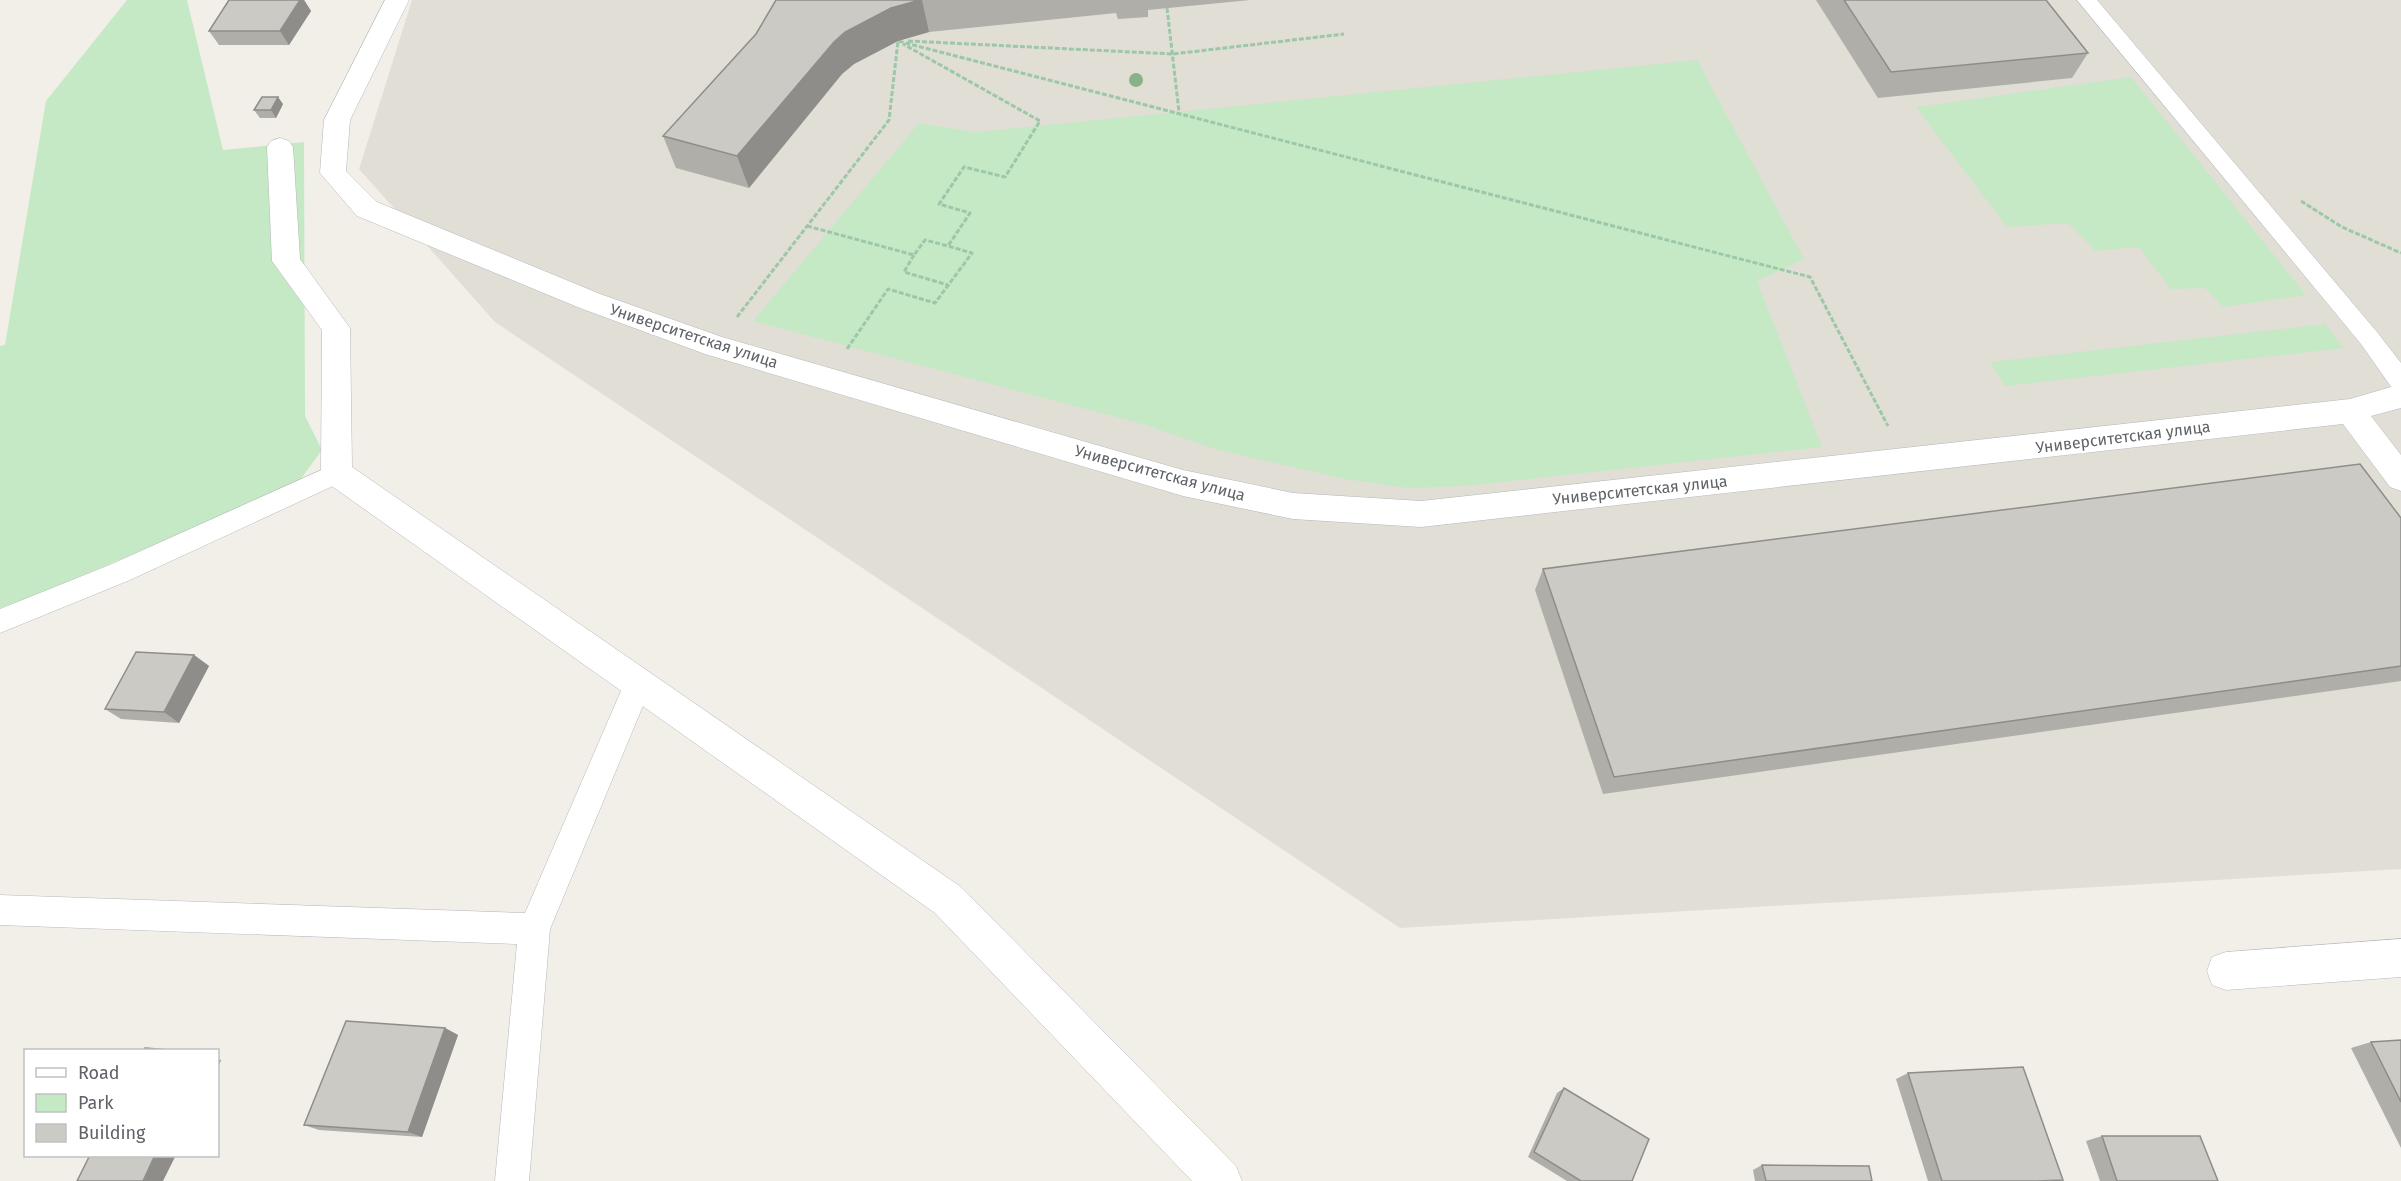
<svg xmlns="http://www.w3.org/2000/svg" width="2401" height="1181" font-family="'Fira Sans',sans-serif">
<rect width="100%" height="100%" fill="#f1efe8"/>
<path fill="#e1ded6" d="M412,0H2401V869L1400,928L495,322L359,169Z"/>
<path fill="#c5e8c5" d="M127,0H187L223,150L304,142L305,416L322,450L297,484L39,594L0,608V346L5,345L46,101Z
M1697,60L1804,259L1757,281L1822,447L1465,486L1408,488L1345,479L1218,450L1143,424L753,321L919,123L975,132Z
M2131,77L2306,295L2223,307L2205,288L2171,289L2139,247L2095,251L2068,223L2007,227L1916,107Z
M2325,324L2344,348L2005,386L1990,362Z"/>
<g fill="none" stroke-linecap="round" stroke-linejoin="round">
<defs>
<path id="service" d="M2077,0H2097L2377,332L2401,363V390L2392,388L2361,344Z
M337,463L346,466L350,473L346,480L130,580L0,633V609L112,564Z
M638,672L648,675L652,684L550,929L529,1181H495L517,944L0,925V895L525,913L624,684L628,675Z"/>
<path id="minor" d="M385,0H409L350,120L346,171L377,202L600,294L722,337L1183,470L1293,493L1421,501L2350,399L2401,384V408L2371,416L2401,455V491L2390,487L2343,424L1421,527L1293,519L1183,496L705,354L580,308L357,216L320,173L324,120Z
M280,138L289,141L293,147L300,259L350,328L352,467L961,887L1236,1166L1242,1181H1192L935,913L326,482L321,473L322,330L272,261L267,147L271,141Z
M2401,939V977L2226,990L2212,985L2207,971L2212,957L2226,952Z"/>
</defs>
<use href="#service" stroke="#b5b8bc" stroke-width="1"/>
<use href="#minor" stroke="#b5b8bc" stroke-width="1"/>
<path stroke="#9cc7a9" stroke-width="3" stroke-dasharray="5 2" stroke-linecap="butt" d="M1167,8L1179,112
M908,41L1173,54L1344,34
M2301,201L2342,227L2401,253
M807,226L914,255L925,240L948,246
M914,255L904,272L948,285
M737,317L889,120L898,41L1810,277L1888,426
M847,349L888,289L935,303L972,253L948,246L970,213L939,204L964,167L1005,177L1040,121L903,44"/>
<use href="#service" fill="#fff" fill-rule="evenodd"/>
<use href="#minor" fill="#fff" fill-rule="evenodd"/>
</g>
<circle fill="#89b387" cx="1136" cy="80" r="7"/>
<path fill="#afaea9" d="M229,0H304L311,11L289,45H219L209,31Z
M776,0H1250L1148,10V17L1118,19L1116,13L929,32L898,41L854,64L842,74L749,188L676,168L663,136L756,34Z
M1816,0H2046L2088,53L2072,78L1878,98Z
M283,104L276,118H260L254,110Z
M2401,518V681L1603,794L1535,590L1543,569Z
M194,655L209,666L179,723L121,719L105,709Z
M445,1028L458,1035L422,1137L319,1130L304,1125Z
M2401,1040V1148L2351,1048L2371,1042Z
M1908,1073L2063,1180L2059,1181H1928L1896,1079Z
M1564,1088L1632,1181H1567L1528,1157L1557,1093Z
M2102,1136L2218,1181H2100L2086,1141Z
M1762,1165L1872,1181H1755L1753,1170Z"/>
<path fill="#8f8d8a" d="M300,0H304L311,11L289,45L280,31Z
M920,0H922L929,32L898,41L854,64L842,74L749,188L737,156L834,42L845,32L891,8Z
M278,97L283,104L276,118L271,110Z
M194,655L209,666L179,723L164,712Z
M445,1028L458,1035L422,1137L408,1132Z
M218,1059L221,1060L218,1068Z
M155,1155H176L163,1181H143Z"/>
<path fill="#cccac5" stroke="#8f8d8a" stroke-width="1.5" d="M229,0H300L280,31H209Z
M776,0H920L891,8L845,32L834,42L737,156L663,136L756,34Z
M1844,0H2046L2088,53L1891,72Z
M262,97H278L271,110H254Z
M2360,464L2401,518V666L1614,777L1543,569Z
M136,652L194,655L164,712L105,709Z
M346,1021L445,1028L408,1132L304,1125Z
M2401,1040V1102L2371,1042Z
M145,1048L170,1050H144Z
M2023,1067L2063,1180L2038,1181H1942L1908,1073Z
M1564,1088L1649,1139L1632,1181H1581L1534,1152Z
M2102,1136H2200L2218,1181H2117Z
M90,1155H155L143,1181H77Z
M1762,1165L1869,1166L1872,1181H1766Z"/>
<g text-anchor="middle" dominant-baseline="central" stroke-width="5" stroke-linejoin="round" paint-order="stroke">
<g font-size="16" fill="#5f6368" stroke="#fff">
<text transform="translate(694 336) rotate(18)">Университетская улица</text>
<text transform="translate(2123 437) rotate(-7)">Университетская улица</text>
<text transform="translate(1160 473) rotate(15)">Университетская улица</text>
<text transform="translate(1640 490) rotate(-6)">Университетская улица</text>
</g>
</g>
<rect x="24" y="1049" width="195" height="108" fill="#ffffff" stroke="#bfc1c3" stroke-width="1.5"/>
<rect x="36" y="1068" width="30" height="9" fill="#ffffff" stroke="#bfc1c3" stroke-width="1.5"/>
<text x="78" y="1079" font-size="18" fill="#5f6368">Road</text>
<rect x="36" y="1094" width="30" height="18" fill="#c5e8c5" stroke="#bfc1c3" stroke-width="1.5"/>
<text x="78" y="1109" font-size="18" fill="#5f6368">Park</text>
<rect x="36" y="1124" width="30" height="18" fill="#cccac5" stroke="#bfc1c3" stroke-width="1.5"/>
<text x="78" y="1139" font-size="18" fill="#5f6368">Building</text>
</svg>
